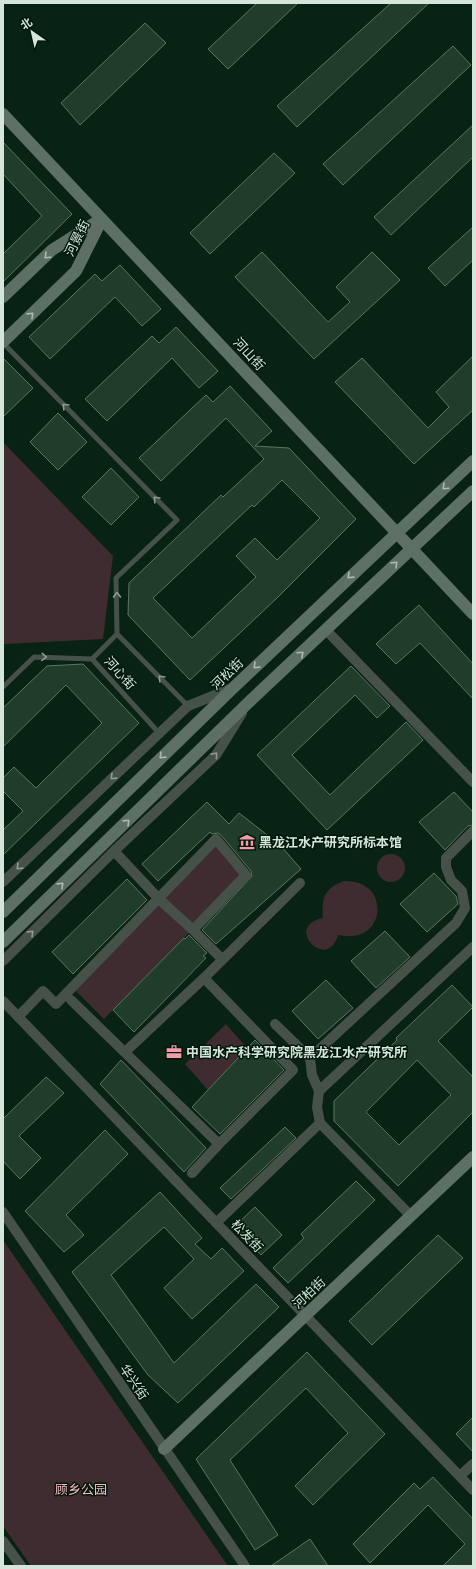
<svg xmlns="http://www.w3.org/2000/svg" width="476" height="1569" font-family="Helvetica,'Noto Sans SC',sans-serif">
<rect width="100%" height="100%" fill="#082213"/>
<path fill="#3f2c30" d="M3,442L113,556L103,639L5,644L3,642Z
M217,839L246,875L104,1019L72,987Z
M377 868a14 14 0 1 1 28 0a14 14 0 1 1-28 0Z
M344,881C388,879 387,935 351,936C347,937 342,935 338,935C328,973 282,926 323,918C321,898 325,888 344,881Z
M226,1024L247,1048L208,1090L185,1064Z
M3,1240L228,1566H31L3,1526Z"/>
<path fill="#203c2a" stroke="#5a7663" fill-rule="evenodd" d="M257,3H298L228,69L208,49Z
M391,3H429L297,127L277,106Z
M145,23L166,43L80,125L61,103Z
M453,46L471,65L343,185L323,164Z
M473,125V157L391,235L374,217Z
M3,142L72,214L3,282V254L42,216L3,174Z
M274,153L295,173L210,254L190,233Z
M473,227V260L445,286L428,268Z
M262,252L328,322L350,302L336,287L372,252L400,280L314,359L235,277Z
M120,265L161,309L142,326L115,297L50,359L29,337L95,274L102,281Z
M176,327L218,371L199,388L172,358L107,421L85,399L152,336L159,343Z
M473,356V410L414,464L335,382L362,358L428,428L449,407L436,392Z
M3,358L33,388L3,417Z
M230,386L272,431L255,446L289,448L356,519L277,598L190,680L128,615L129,583L221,495L223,497L264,459L226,418L161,481L139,458L206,395L213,402ZM282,480L320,518L277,560L255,538L236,556L256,577L192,638L153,598L252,505L254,507Z
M58,413L87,442L58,470L30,442Z
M111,468L139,497L111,525L82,497Z
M419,605L473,664V699L420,643L396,664L376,644Z
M83,664L139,723L3,855V830L23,811L3,791V778L14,767L36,788L102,723L66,685L3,747V708L47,666Z
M351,666L390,706L377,718L355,695L292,755L330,795L406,722L423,740L327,830L257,755Z
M454,792L473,812V825L468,826L445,850L419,822Z
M207,802L229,824L239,813L280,845L301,869L216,944L202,930L252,876L251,871L221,835L218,833L212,834L210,832L158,881L142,864Z
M434,873L456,896L458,904L427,932L400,904Z
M127,879L147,900L73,974L52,952Z
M385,931L410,957L376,988L351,961Z
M189,935L207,953L203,956L206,958L134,1032L113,1010L184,938L185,939Z
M326,980L353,1008L318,1039L292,1011Z
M452,985L473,1007L438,1041L473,1077V1112L398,1186L334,1121V1101L397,1040L396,1038ZM417,1060L451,1095L399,1145L366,1112Z
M255,1040L284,1070L220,1134L192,1107Z
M121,1060L206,1148L184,1172L100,1084Z
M46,1077L64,1093L19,1136L41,1158L20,1179L3,1161V1119Z
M285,1127L296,1138L231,1199L220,1188Z
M105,1130L128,1154L66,1215L84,1235L64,1252L25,1211Z
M356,1181L375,1200L288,1283L273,1268L304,1238L301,1234Z
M160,1192L202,1238L195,1244L211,1259L222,1248L244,1271L192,1319L164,1288L194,1259L164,1227L111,1275L174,1363L256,1284L279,1307L178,1403L148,1375L72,1272Z
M255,1207L282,1235L261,1255L234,1227Z
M438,1235L463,1258L372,1345L349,1321Z
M307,1352L385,1434L313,1505L295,1486L348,1433L306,1388L230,1460L278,1535L255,1550L196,1459Z
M473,1417V1452L456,1434Z
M433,1477L473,1519V1566H443L465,1544L428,1505L370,1563L353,1544L414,1483L420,1489Z
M310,1539L328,1566H271Z"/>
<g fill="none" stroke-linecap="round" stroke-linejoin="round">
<path stroke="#465249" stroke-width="5" d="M3,343L177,520L116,578L117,634
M3,687L34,657L92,659
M159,733L92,659L117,634L188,706"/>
<path stroke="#465249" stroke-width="10" d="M326,630L473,782
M114,851L159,899L193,930L222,959
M3,882L188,706L230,689
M3,961L114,851L216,755L242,713
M71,1000L219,1144
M3,1001L473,1490
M18,1017L43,991L56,1004L216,839L246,875L193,930
M275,1024L310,1058
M125,1052L204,978L300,883
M319,1091L473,947
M320,1123L411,1216
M192,1173L219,1144L293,1070L204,978
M3,1212L245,1566
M216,1223L320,1123L317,1107L319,1091L312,1075L310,1058L456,923L465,908L462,891L451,880L446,867V858L473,831
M460,1476L473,1464
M3,1541L21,1566"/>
<path stroke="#5d7063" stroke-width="12" d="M3,114L473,614
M3,297L52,250L101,219
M3,342L76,271L102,219
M3,912L232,689L473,461
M3,942L249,702L473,491
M164,1449L473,1157"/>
</g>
<defs><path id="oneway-chevron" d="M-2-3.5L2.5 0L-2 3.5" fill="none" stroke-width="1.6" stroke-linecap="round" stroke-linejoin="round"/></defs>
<g stroke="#abbcb0">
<use href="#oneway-chevron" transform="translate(47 256) rotate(137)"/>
<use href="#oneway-chevron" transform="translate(31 315) rotate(-44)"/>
<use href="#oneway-chevron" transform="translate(445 487) rotate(137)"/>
<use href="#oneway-chevron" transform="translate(395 564) rotate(-44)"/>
<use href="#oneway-chevron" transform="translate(350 576) rotate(136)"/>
<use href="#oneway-chevron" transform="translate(301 654) rotate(-43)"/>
<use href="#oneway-chevron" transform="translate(256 666) rotate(136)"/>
<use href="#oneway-chevron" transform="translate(162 756) rotate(136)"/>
<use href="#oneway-chevron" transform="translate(127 822) rotate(-44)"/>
<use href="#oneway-chevron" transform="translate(61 885) rotate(-44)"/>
</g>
<g stroke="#8e9c92">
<use href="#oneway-chevron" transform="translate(65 406) rotate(-134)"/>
<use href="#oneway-chevron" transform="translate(156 499) rotate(-134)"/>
<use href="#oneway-chevron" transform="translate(117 595) rotate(-91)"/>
<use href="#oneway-chevron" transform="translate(44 657) rotate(3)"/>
<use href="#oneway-chevron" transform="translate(161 678) rotate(-135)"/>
<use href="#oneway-chevron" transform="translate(215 755) rotate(-50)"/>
<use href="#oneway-chevron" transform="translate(113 777) rotate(136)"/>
<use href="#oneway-chevron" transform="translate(19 867) rotate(136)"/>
<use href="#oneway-chevron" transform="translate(31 933) rotate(-45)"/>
</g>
<defs>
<symbol id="museum-bare" viewBox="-9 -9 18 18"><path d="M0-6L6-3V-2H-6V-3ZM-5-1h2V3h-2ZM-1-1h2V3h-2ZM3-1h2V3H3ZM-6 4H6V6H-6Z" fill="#f39aab" stroke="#01190a" stroke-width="2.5" paint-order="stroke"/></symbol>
<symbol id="office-bare" viewBox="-9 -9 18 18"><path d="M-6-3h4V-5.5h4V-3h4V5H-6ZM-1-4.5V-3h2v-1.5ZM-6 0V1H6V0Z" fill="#f39aab" stroke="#01190a" stroke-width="2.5" paint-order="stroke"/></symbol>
</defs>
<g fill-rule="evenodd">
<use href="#museum-bare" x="236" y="831" width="22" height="22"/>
<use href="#office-bare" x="163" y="1041" width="22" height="22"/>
</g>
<g text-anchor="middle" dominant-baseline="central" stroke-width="3" stroke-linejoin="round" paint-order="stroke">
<g font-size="13" fill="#d5e5da" stroke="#01190a">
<text transform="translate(77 238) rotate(-64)">河景街</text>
<text transform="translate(249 354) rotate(47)">河山街</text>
<text transform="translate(120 673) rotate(48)">河心街</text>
<text transform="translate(227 674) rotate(-44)">河松街</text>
<text transform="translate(247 1236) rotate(46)">松发街</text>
<text transform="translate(309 1293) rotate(-43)">河柏街</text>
<text transform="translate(134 1382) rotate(56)">华兴街</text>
</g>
<g font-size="13" font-weight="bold" fill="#d5e5da" stroke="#01190a" text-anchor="start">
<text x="259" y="842">黑龙江水产研究所标本馆</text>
<text x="186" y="1052">中国水产科学研究院黑龙江水产研究所</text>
</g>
<g font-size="13" fill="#fdbcc7" stroke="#01190a">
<text x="81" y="1489">顾乡公园</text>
</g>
</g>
<rect width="476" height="1569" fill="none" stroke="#d5e5da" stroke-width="8"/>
<g transform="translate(32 32) rotate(326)" stroke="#01190a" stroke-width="3" paint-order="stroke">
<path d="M0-3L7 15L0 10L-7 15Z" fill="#d5e5da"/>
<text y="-6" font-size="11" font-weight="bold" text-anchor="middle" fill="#d5e5da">北</text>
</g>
</svg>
